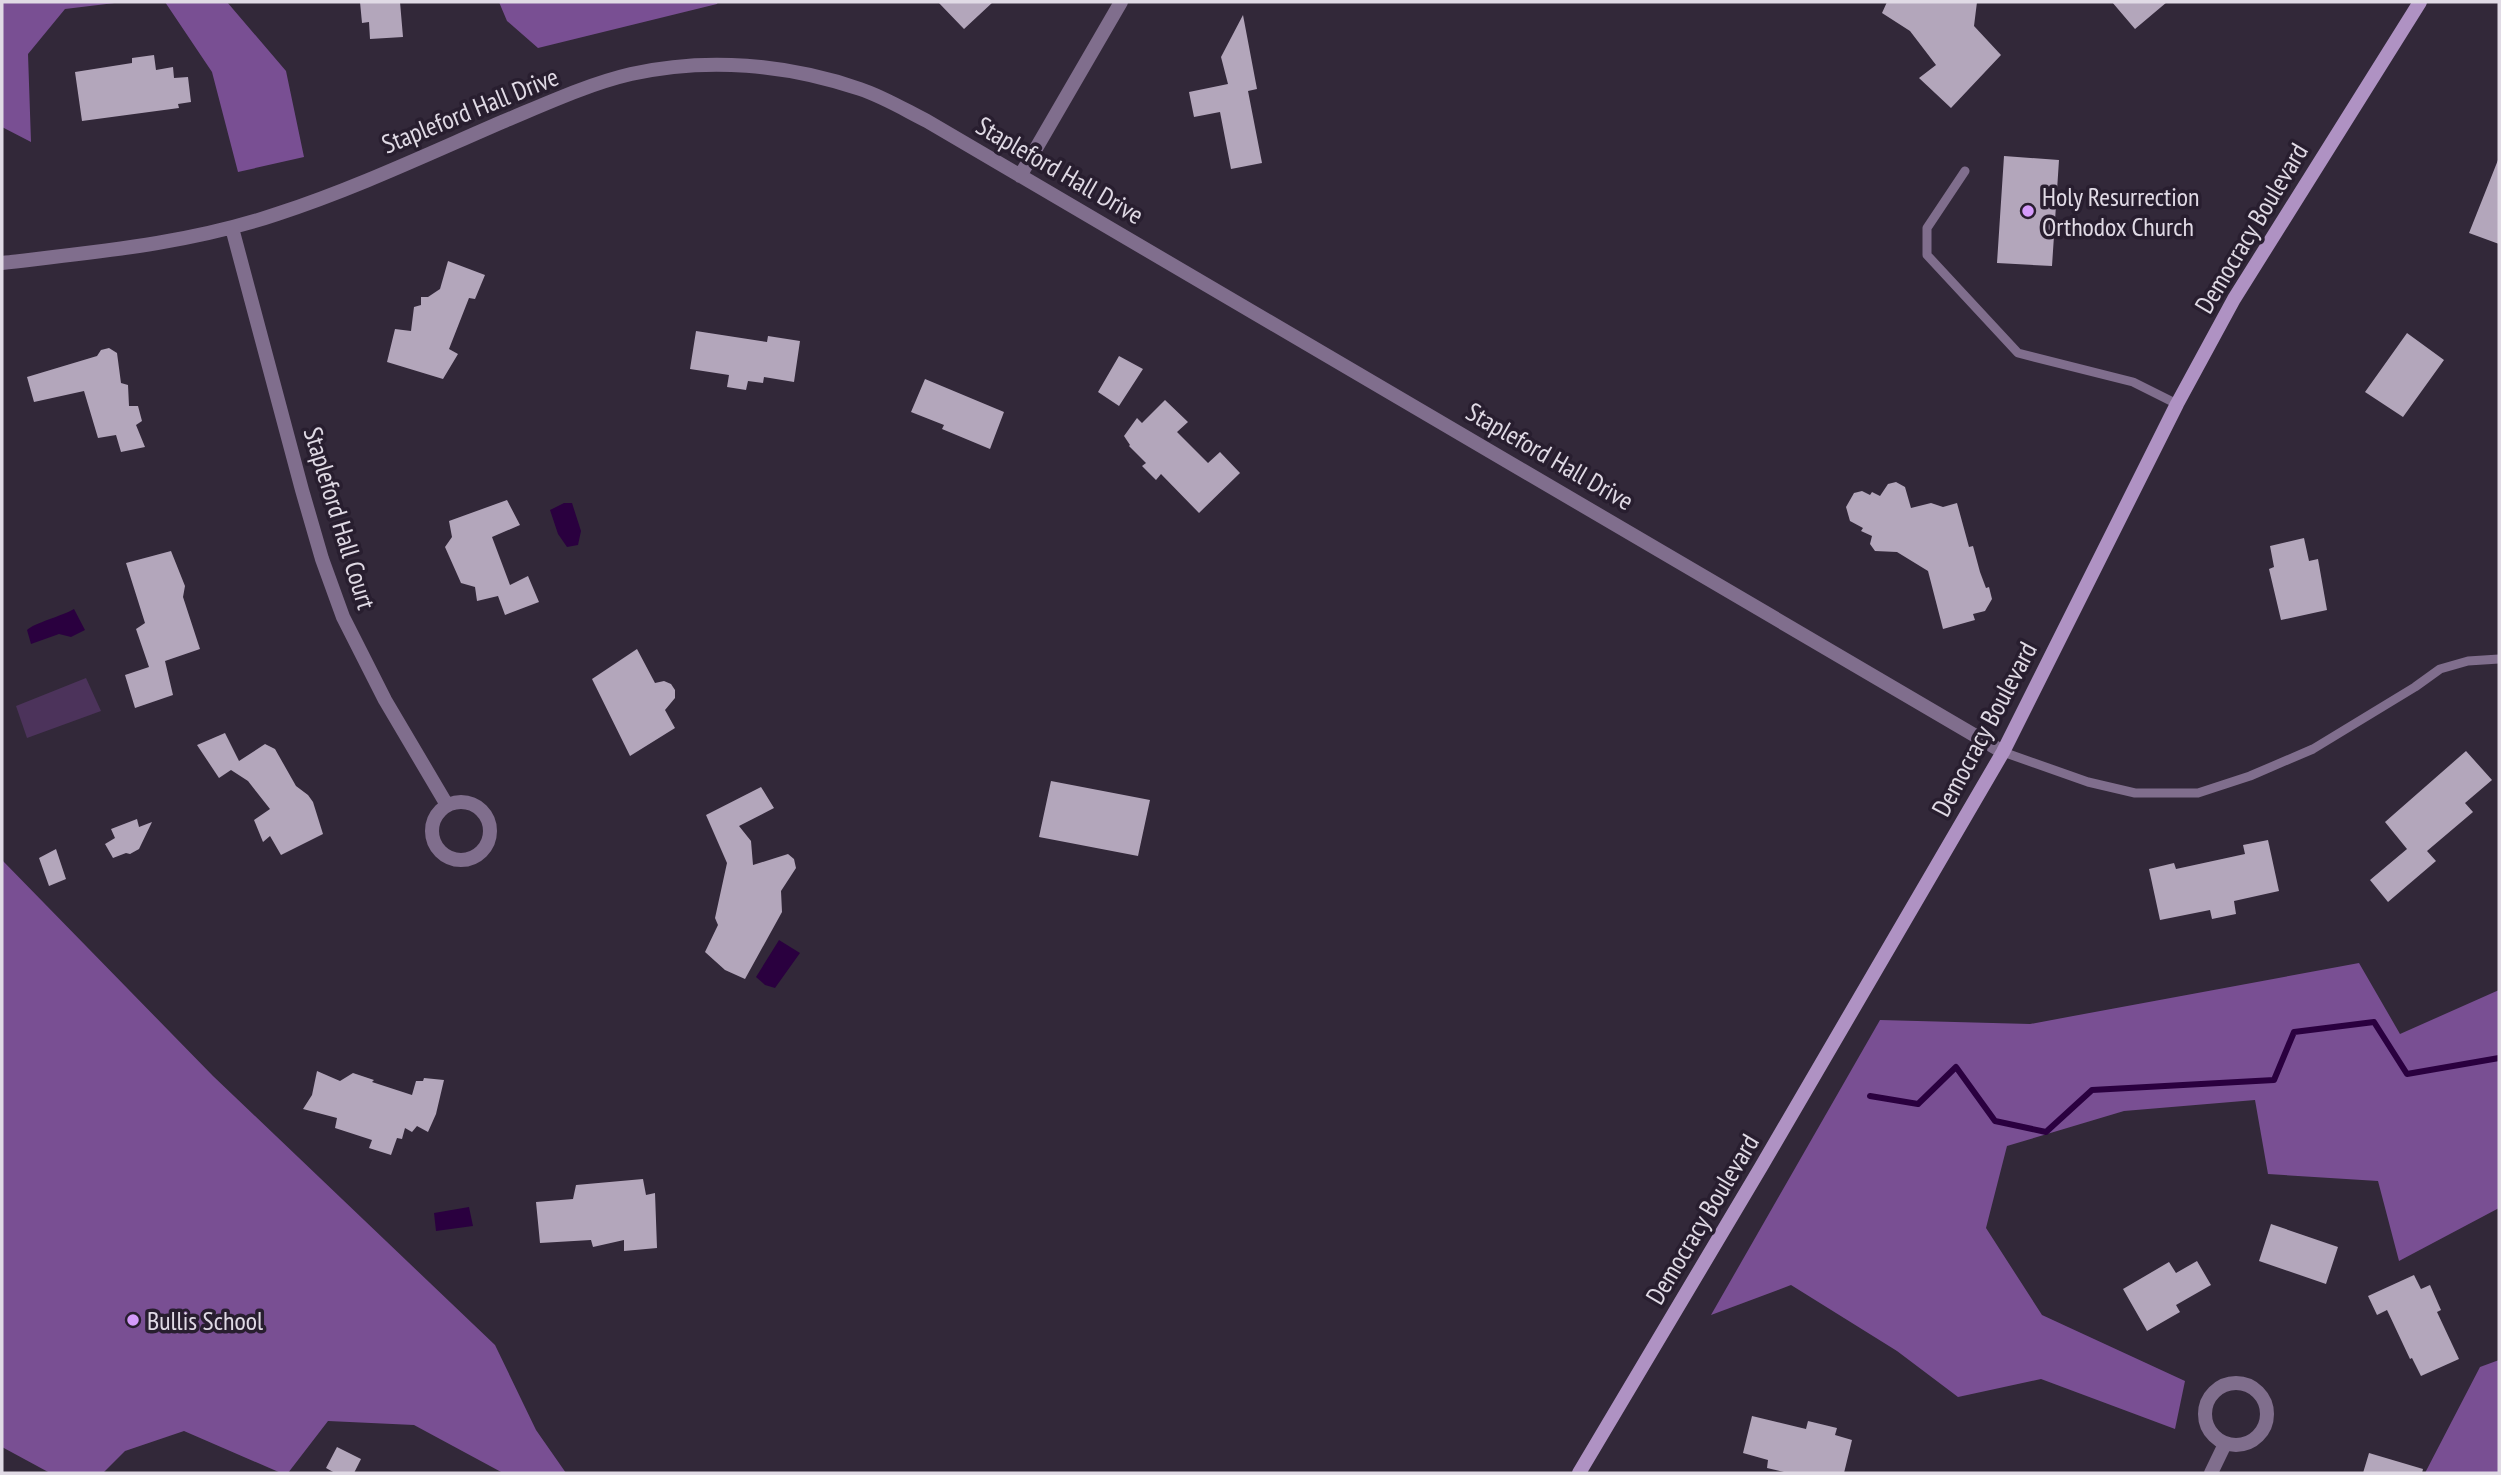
<svg xmlns="http://www.w3.org/2000/svg" width="2501" height="1475" font-family="'PT Sans Narrow',sans-serif">
<rect width="100%" height="100%" fill="#322839"/>
<path fill="#4c335b" d="M86,678L101,711L27,738L16,706Z"/>
<path fill="#794f93" d="M2,2H123L65,9L28,54L31,142L2,127Z
M165,2H227L286,71L304,157L238,172L212,72Z
M499,2H718L717,4L538,48L507,21Z
M2,860L213,1076L495,1345L536,1430L566,1473H503L414,1425L328,1421L288,1473H281L184,1431L125,1451L103,1473H50L2,1447Z
M2359,963L2400,1034L2499,990V1208L2399,1261L2378,1181L2268,1174L2255,1100L2124,1111L2007,1146L1986,1228L2042,1315L2185,1381L2175,1429L2041,1379L1958,1397L1897,1351L1791,1285L1711,1315L1880,1020L2030,1024Z
M2499,1360V1473H2425L2480,1367Z"/>
<path fill="#2a003f" d="M564,503H572L581,531L578,545L567,547L558,534L550,510Z
M74,609L85,630L71,637L59,634L31,644L27,630C34,623 62,616 74,609Z
M779,940L800,953L775,988L765,985L756,977Z
M469,1207L473,1226L436,1231L434,1213Z"/>
<g fill="none" stroke-linecap="round" stroke-linejoin="round">
<path stroke="#2a003f" stroke-width="6" d="M1870,1096L1918,1104L1956,1067L1995,1121L2046,1132L2092,1090L2274,1080L2294,1032L2374,1022L2407,1074L2499,1058"/>
</g>
<path fill="#b3a6bb" d="M360,2H400L403,37L370,39L369,22L362,23Z
M938,2H993L964,29Z
M1887,2H1977L1974,26L2001,55L1951,108L1919,78L1936,65L1910,31L1882,13Z
M2112,2H2167L2135,29Z
M1243,15L1257,89L1248,91L1262,163L1231,169L1220,112L1194,117L1189,92L1228,84L1221,57Z
M154,55L156,70L173,67L174,78L188,77L191,102L178,104L179,108L82,121L75,72L132,63V58Z
M2004,156L2059,160L2052,266L1997,263Z
M2498,160H2499V244L2469,233Z
M448,261L485,275L475,299L469,298L449,349L458,354L443,379L387,362L395,329L411,331L414,307L421,305V297H428L440,289Z
M696,331L767,342L768,336L800,341L794,382L764,377L763,383L748,381L746,390L727,387L729,375L690,369Z
M2407,333L2444,360L2403,417L2365,392Z
M109,348L117,353L121,383L128,385L129,406H138L142,421L136,425L145,447L121,452L116,435L98,438L84,391L34,402L27,377L97,356L101,350Z
M1119,356L1143,369L1119,406L1098,392Z
M925,379L1004,412L990,449L942,429L944,425L911,412Z
M1165,400L1188,422L1177,432L1208,463L1220,452L1240,473L1199,513L1161,474L1156,480L1142,466L1146,463L1129,446L1130,445L1124,436L1137,418L1142,423Z
M1896,482L1905,487L1911,508L1931,503L1943,507L1957,503L1969,547L1973,546L1980,572L1986,588L1989,587L1992,599L1985,611L1973,614L1975,620L1943,629L1928,571L1897,552L1875,551L1870,544L1872,536L1861,531L1863,528L1850,521L1846,507L1854,493L1862,491L1870,495L1872,492L1880,496L1888,484Z
M507,500L520,525L492,537L510,585L528,576L539,602L505,615L498,596L477,601L475,587L461,583L445,547L452,537L449,521Z
M2304,538L2309,561L2318,559L2327,610L2281,620L2269,569L2274,567L2270,546Z
M171,551L185,586L183,597L200,649L165,661L173,695L135,708L125,675L149,667L136,629L145,623L126,563Z
M637,649L655,683L664,681L671,684L675,690V698L665,710L675,728L630,756L592,679Z
M225,733L239,761L265,744L275,749L296,786L308,795L313,802L323,834L281,855L270,836L263,842L254,820L270,809L248,781L231,770L219,778L197,745Z
M2466,751L2492,780L2465,803L2473,812L2427,851L2436,861L2388,902L2370,880L2407,849L2385,822Z
M1051,781L1150,800L1138,856L1039,837Z
M761,787L774,808L739,826L751,841L753,865L788,854L794,859L796,868L781,891L782,912L745,979L725,970L705,952L718,925L715,918L727,863L706,815Z
M137,819L139,827L152,822L139,849L130,854L126,853L113,858L105,844L115,838L111,829Z
M2268,840L2279,891L2234,901L2236,914L2212,919L2210,910L2160,920L2149,869L2174,863L2176,869L2245,854L2243,845Z
M56,849L66,879L49,886L39,858Z
M317,1071L340,1081L353,1073L374,1080L372,1082L412,1095L416,1081H423L424,1078L444,1080L436,1114L428,1132L417,1126L412,1132L405,1128L402,1139L397,1138L391,1155L369,1148L372,1140L335,1128L337,1118L303,1109L312,1095Z
M643,1179L646,1195L655,1193L657,1248L624,1251V1240L593,1247L591,1240L540,1243L536,1202L573,1199L576,1185Z
M2271,1224L2338,1247L2326,1284L2259,1261Z
M2197,1261L2211,1285L2176,1305L2180,1312L2147,1331L2123,1289L2169,1262L2176,1273Z
M2414,1275L2421,1289L2430,1285L2441,1310L2437,1312L2459,1359L2421,1376L2412,1358L2410,1359L2387,1310L2377,1315L2368,1296Z
M1752,1416L1806,1429L1808,1421L1837,1428L1835,1435L1852,1440L1844,1473H1788L1767,1468L1768,1460L1743,1453Z
M337,1447L361,1459L354,1473H335L326,1468Z
M2369,1453L2423,1469L2422,1473H2363Z"/>
<g fill="none" stroke-linecap="round" stroke-linejoin="round">
<path stroke="#806e8d" stroke-width="9" d="M1965,171L1927,228V255L2018,353L2133,382L2177,404
M2003,752L2088,782L2135,793H2198L2250,776L2313,749L2415,687L2440,669L2468,661L2499,659"/>
<path stroke="#806e8d" stroke-width="14" d="M1020,176L1121,2
M232,228L302,490L322,559L343,617L385,700L447,805
M2,263C95,252 188,244 277,214C354,189 428,154 502,122C543,105 588,84 631,74C707,57 787,64 860,89C884,97 905,110 927,121L2003,752
M432 831a29 29 0 1 1 58 0a29 29 0 1 1-58 0Z
M2205 1414a31 31 0 1 1 62 0a31 31 0 1 1-62 0Z
M2211,1473L2225,1444"/>
<path stroke="#af92c3" stroke-width="14" d="M1579,1473L1761,1167L2003,752L2177,404L2234,299L2420,2"/>
</g>
<g fill="#d59bfb" stroke="#281e2f" stroke-width="2.5">
<circle cx="2028" cy="211" r="7"/>
<circle cx="133" cy="1320" r="7"/>
</g>
<g text-anchor="middle" dominant-baseline="central" stroke-width="7" stroke-linejoin="round" paint-order="stroke">
<g font-size="26" fill="#e0dae5" stroke="#281e2f">
<text transform="translate(470 110) rotate(-22)">Stapleford Hall Drive</text>
<text transform="translate(1060 170) rotate(30)">Stapleford Hall Drive</text>
<text transform="translate(2251 228) rotate(-59)">Democracy Boulevard</text>
<text transform="translate(1550 456) rotate(30)">Stapleford Hall Drive</text>
<text transform="translate(340 518) rotate(73)">Stapleford Hall Court</text>
<text transform="translate(1984 729) rotate(-62)">Democracy Boulevard</text>
<text transform="translate(1702 1219) rotate(-59)">Democracy Boulevard</text>
</g>
<g font-size="26" fill="#e0dae5" stroke="#281e2f" text-anchor="start">
<text x="2042" y="196">Holy Resurrection<tspan x="2042" dy="30">Orthodox Church</tspan></text>
<text x="147" y="1320">Bullis School</text>
</g>
</g>
<rect width="2501" height="1475" fill="none" stroke="#e0dae5" stroke-width="7"/>
</svg>
